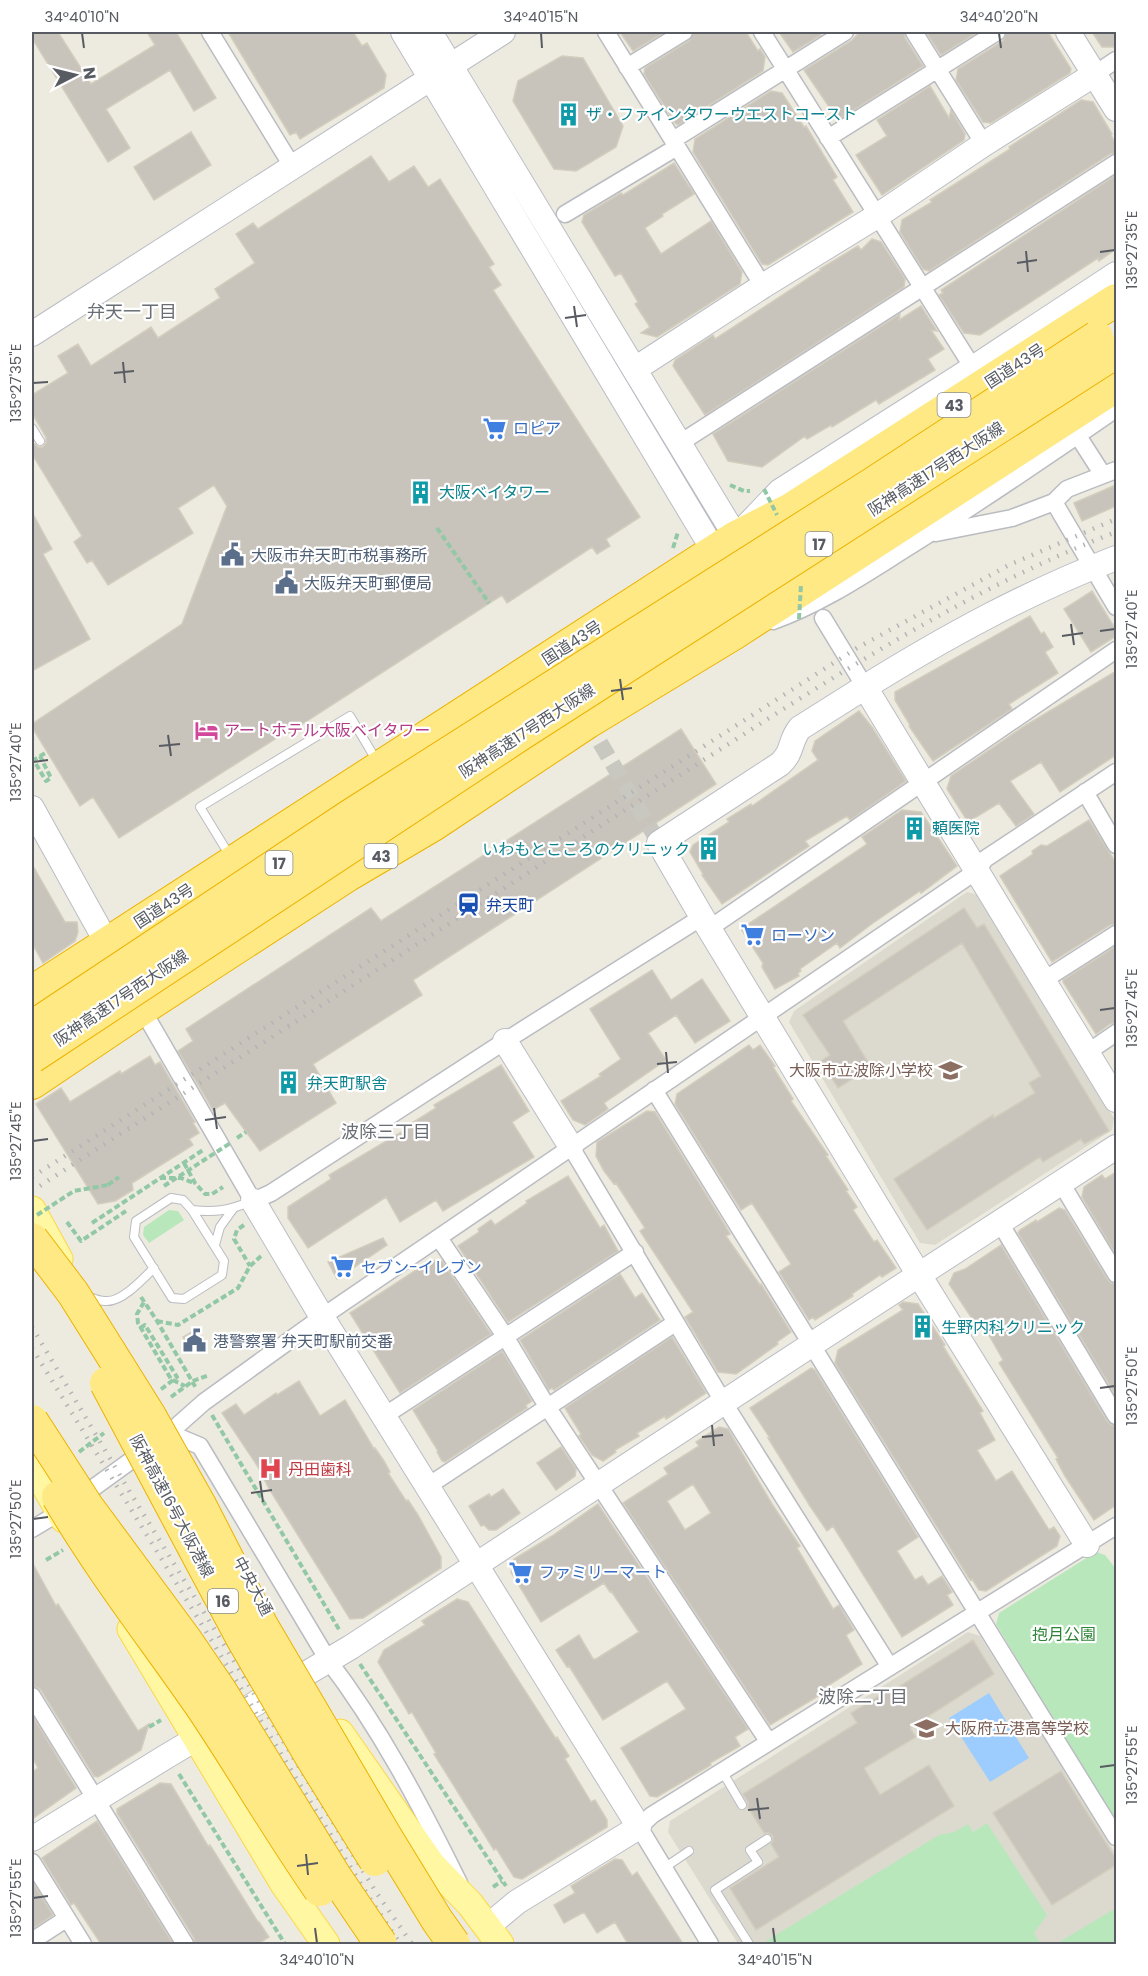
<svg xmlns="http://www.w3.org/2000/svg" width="1148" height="1976" font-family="Poppins,'Noto Sans JP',sans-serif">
<rect width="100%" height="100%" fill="#edebdf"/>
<path fill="#dcdace" d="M967,892L979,895L1114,1118L1112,1130L935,1245L920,1243L789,1022L794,1011Z
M968,1632L980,1636L1116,1854V1944H738L668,1832L670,1821Z"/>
<path fill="#b9e7bc" d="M169,1210L178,1211L184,1220L149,1243L143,1235L144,1227Z
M1096,1552L1105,1555L1116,1569V1823L996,1624L999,1613Z
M987,1823L1047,1915L1034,1933L1041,1944H768L766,1941L939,1835L954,1832L968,1824L973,1832Z
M1116,1908V1944H1056Z"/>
<path fill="#9dcdff" d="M989,1693L1029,1758L990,1782L949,1718Z"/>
<path fill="#c8c4bc" stroke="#d2cdbd" stroke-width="1.5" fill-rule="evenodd" d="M32,32H58L91,84L155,45L147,32H176L216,98L194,111L170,70L106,109L130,148L108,162L32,38Z
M228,32H353L362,46L367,43L386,75L384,88L300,139L296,132L290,135Z
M620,32H665L633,51Z
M694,32H746L758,51L760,49L765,57L763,71L678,125L675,123L644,74L645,68L689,41Z
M779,32H819L821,35L793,52Z
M860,32H904L905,38L923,66L838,120L804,70L851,41Z
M926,32H978L941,55Z
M1007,32H1048L1071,69L1070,73L991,123L983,122L956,80L958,69L1003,41Z
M1092,32H1116V47H1102Z
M562,56L583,58L623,126L616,147L576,171L554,169L513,101L518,81Z
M930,86L949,118L951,110L965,134L964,140L882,195L856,155L887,136L877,120Z
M771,91L782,93L804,127L806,126L837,177L833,180L853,212L768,265L762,264L693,152L695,139Z
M1081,100L1093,102L1112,134L1111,135L1116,144V153L1110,154L929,271L923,269L900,232L902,220L932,202L930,200L1010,149L1009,147Z
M191,132L211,165L154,200L134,167Z
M371,156L389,182L414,166L428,187L440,179L494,264L489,267L501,285L493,290L640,517L606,539L610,546L597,554L592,547L507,603L502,595L287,734L286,732L119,838L93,797L80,806L32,727V724L182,624L227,506L214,485L178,508L193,533L108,585L92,560L87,563L74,542L82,536L32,454V446L35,444L38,447H43L46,443V437L32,413V395L68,373L58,356L78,344L91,366L151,327L158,338L220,298L215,289L255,263L236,234L253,223L258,229Z
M674,163L694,194L662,214L663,216L645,228L661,254L711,221L742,272L740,284L657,337L641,333L650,327L635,304L638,302L621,273L615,276L582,222L584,215L621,193L623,195Z
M1116,175V249L1099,261L1098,258L980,335L964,333L939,295L943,293L941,290Z
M872,239L881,242L905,279L904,287L705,415L673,366L675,360L713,335L715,339L821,270L820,269L858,246L861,250Z
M921,306L937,331L931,330L944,349L928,359L935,370L879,404L876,400L832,427L831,425L807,439L805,436L762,467L728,461L713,434L900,314L899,320Z
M1116,485V506L1082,521L1074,503Z
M32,512L52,549L43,554L90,639L32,671Z
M1092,591L1116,630V636L1091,652L1064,609Z
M1030,616L1041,634L1044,632L1053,647L1045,652L1058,673L1009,704L1012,709L933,761L909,726L910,725L895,700V692Z
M1116,671V755L1060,792L1041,762L1010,781L1034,814L1016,826L999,803L968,822L947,789L951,776L1023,727Z
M859,711L872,727L906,781L850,820L847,816L805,841L809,846L722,904L702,875L703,874L690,852L693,845L729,822L727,819L751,804L752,806L818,760L812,751L815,741Z
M681,729L716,784L413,980L422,995L313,1064L336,1103L260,1151L225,1103L213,1110L178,1051L193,1041L186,1029L371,908L381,921Z
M902,810L921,812L957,866L921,893L920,891L873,923L840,948L837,943L800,969L801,971L798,973L799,976L775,989L762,967L763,963L741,929L867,844L862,837Z
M1089,820L1116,863V924L1110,925L1052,962L1000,876L1033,854L1032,851L1041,845L1047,846Z
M32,864L65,922H77L78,932L75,941L43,963L32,943Z
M964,908L977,928L984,924L1109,1131L1084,1144L1081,1139L1043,1162L1040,1157L927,1230L894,1179L993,1115L994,1118L1035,1093L1029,1083L1041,1076L962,943L843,1021L871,1067L838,1088L821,1061L830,1055L803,1015Z
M1116,946V1023L1110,1024L1096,1034L1063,982V980Z
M652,970L671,1000L702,979L730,1021L695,1043L676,1015L648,1033L666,1060L604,1103L608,1109L585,1125L573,1120L561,1101L601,1076L599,1074L621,1059L590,1009Z
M749,1045L753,1050L760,1045L775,1066L773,1067L793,1099L791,1101L828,1155L826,1156L848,1190L846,1191L857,1207L853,1210L874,1242L877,1240L896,1268L882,1277L880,1275L852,1294L853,1296L815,1320L813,1317L809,1320L779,1272L791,1264L752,1203L741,1210L675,1104L677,1094Z
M150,1056L155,1065L160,1062L195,1122L193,1123L199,1133L189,1139L193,1145L132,1183L133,1190L115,1201L98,1204L36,1104L61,1088L70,1102L120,1071L121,1074Z
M501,1065L529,1111L512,1122L534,1157L443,1211L436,1200L400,1222L386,1197L308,1248L288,1218V1207L331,1179L329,1175L405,1130L404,1128L436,1108L434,1105Z
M647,1111L655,1112L723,1222L730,1234L726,1236L760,1285L761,1284L791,1332L777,1342L778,1344L736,1374L718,1372L685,1317L693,1312L640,1231L645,1228L616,1183L614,1184L604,1171L596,1156L597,1142Z
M1116,1172V1255L1082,1197L1084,1187L1102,1175L1105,1179Z
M568,1176L600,1228L604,1225L618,1251L508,1322L458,1246L479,1232L478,1229L491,1220L495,1225L527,1203L526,1201Z
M1059,1208L1065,1210L1107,1279L1111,1283L1116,1284V1396L1018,1233L1020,1230L1036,1220L1037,1222Z
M383,1238L387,1245L337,1279L328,1262Z
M1001,1245L1107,1421L1111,1425L1116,1426V1505L1094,1520L1065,1476L1056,1459L1058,1458L999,1363L1003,1360L982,1323L977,1326L949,1284L954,1273L965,1269Z
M430,1261H442L491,1334L400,1393L350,1313Z
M620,1274L635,1298L642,1293L660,1320L554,1390L552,1388L549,1390L520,1340Z
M903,1302L918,1304L945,1345L943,1346L983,1411L980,1413L995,1440L977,1450L996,1481L1012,1471L1049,1530L1054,1527L1060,1536L1057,1546L986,1591L979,1590L972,1579L970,1580L835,1363L838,1350L903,1310L899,1305Z
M197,1329L206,1344L192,1352L183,1337Z
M672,1337L706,1393L666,1419L665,1416L637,1433L639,1436L615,1450L616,1452L603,1461L592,1455L579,1436L581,1434L565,1408Z
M502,1351L532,1401L526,1405L527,1408L445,1462L442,1461L437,1452L438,1451L413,1410Z
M811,1368L815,1370L918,1537L897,1551L915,1580L922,1576L928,1585L942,1576L952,1592L947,1595L953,1605L902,1637L833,1526L827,1531L810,1506L768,1438H770L750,1408Z
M299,1381L320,1416L345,1400L374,1449L375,1448L384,1461L390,1472L388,1473L406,1501L408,1500L418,1515L441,1557V1568L363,1618L350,1619L268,1487L258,1467L222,1413L236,1404L244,1415L276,1393L277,1395Z
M719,1427L728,1429L772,1504L800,1546L797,1548L833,1609L839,1605L854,1630L846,1635L862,1664L818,1692L820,1695L770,1725L623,1503L668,1474L664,1468L699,1446L696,1442ZM693,1484L711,1513L685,1530L667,1501Z
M561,1447L576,1469L575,1476L556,1490L537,1463Z
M503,1489L520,1513L496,1530H489L484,1525L481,1526L469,1506L489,1494L491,1497Z
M598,1504L748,1729L735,1737L740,1746L710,1763L711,1765L657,1797L650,1796L621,1748L686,1709L667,1681L603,1720L569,1666L567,1667L556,1650L579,1635L593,1659H596L639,1632L611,1591L610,1592L604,1583L541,1622L511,1572L514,1559L552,1536Z
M32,1562L56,1606L58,1604L138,1731L149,1724L141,1750L98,1777L94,1776L41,1690L36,1687L32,1686Z
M457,1599L468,1602L556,1739L557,1737L569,1756L565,1759L591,1802L595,1800L607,1820V1827L522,1879L514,1877L496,1848L494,1850L434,1754L436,1753L412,1712L409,1714L378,1662L384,1650L425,1625L422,1621Z
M973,1640L994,1674L910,1728L916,1737L864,1768L880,1795L929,1765L954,1806L756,1930L730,1888L779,1857L771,1844L773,1841V1836L769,1833H764L748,1807V1802L743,1794L857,1723L851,1713L887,1691L889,1693Z
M32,1715L76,1788L32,1819V1772L38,1768L32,1757Z
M1061,1771L1116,1859V1865L1052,1905L993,1813Z
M160,1783L171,1784L208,1846L210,1845L258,1922H259L269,1937L258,1944H195L194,1938L117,1813V1809Z
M97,1821L173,1944H101L74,1903L71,1905L42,1858Z
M615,1859L622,1860L632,1876L637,1872L683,1944H628L615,1922L597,1933L584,1912L564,1923L554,1905L575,1893L571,1886Z
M32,1881L53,1915L32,1929Z"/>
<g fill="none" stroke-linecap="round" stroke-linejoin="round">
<path stroke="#c8c7c0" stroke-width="16" stroke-dasharray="16 8" stroke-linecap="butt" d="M588,722L659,843"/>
<defs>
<path id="lane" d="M32,428L40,441
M230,856L200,807L350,716L378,763
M171,1198L183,1200L192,1210L224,1261L222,1275L184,1299L172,1298L134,1237L136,1221Z
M192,1210C216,1213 230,1210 252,1201
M215,1245L220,1227L233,1209
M86,1296C92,1298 99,1301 105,1301C121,1303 143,1279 154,1268
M722,1771L742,1805
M664,1868L689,1851
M749,1944L715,1890L758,1862L750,1850L767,1839"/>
<path id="street" d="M210,32L292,166
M606,32L763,286
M762,32L973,368
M914,32L984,144
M627,67L684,32
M1095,74L1116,60
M828,138L997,32
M673,140L845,32
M565,214L677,147
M1078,436L1103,475
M680,443L1116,163
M1116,470L1067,489L1054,502L1116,607
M936,533L1012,518L1054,502
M823,618L865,687
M773,621C823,603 865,574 910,546C980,502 1048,456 1116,409
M1085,792L1116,845
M710,928L1116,650
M1044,980L1116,934
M142,1009L253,1201L271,1193L505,1041L702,917
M1088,1052L1116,1033
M654,1090L1116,1837
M571,1147L724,1403L890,1667
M1061,1183L1116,1274
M1000,1223L1116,1416
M439,1238L505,1336L548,1408L768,1741
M384,1416L635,1252
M169,1433L200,1446L328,1660C380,1728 421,1806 459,1883
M428,1486L675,1323
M32,1529L60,1512L169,1433L204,1402L322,1317L978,870L985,859L1116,772
M32,1696L185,1944
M32,1862L83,1944
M32,1941L66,1919
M710,1944L639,1827L652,1815L1116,1526"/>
<path id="secondary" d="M403,32L714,551
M430,32L736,537L780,491L973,368L1116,274
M1068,32L1116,109
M32,334L503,32
M635,369L763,286L877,216L984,144L1095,74
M865,687C947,636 1026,593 1116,558
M32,808L107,943
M505,1041L571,1147
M253,1201L322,1317L639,1827L517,1902L487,1927
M1087,1545L919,1275L702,917L659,843L780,764C794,751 789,741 800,728L865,687L1116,1100
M32,1839L167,1756L351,1647L811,1345L1116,1147"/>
<path id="primary" d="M32,1210L59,1259
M32,1463L64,1519
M131,1629L284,1884L326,1944
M340,1733L432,1865L470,1904L500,1944"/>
<path id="highway" d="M32,992L736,537L791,509L1116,300
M32,1083L142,1009L348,875L433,825L588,722L733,634L1116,386"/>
</defs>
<use href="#lane" stroke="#babcc2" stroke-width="10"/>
<use href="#street" stroke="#babcc2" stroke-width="19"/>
<use href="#secondary" stroke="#babdc5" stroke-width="26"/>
<use href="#primary" stroke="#fcd748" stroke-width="29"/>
<use href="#highway" stroke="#ecb300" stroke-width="34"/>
<path stroke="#92c8a5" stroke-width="4" stroke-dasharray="6 3" stroke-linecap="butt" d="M730,485L744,491H750
M437,528L489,603
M673,548L678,532
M32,761L47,752
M36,764L46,781L51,778L40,756
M237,1138L246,1132
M184,1163L195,1183L205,1194H212L223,1187
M160,1178H181L194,1183
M108,1185L119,1177
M67,1222L81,1241L126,1211
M92,1223L203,1150
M244,1225L237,1230L234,1239L250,1266
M141,1297L157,1321L196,1388
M144,1302L137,1314L138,1323L171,1379L185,1386
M157,1321L178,1325L238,1288L250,1266L261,1256
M171,1397L193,1381L209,1375
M212,1415L340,1631
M46,1560L63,1550
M360,1664L506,1886
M149,1727L161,1720
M179,1774L285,1944
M493,1887L502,1881"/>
<use href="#lane" stroke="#fff" stroke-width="8"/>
<use href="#street" stroke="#fff" stroke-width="16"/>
<use href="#secondary" stroke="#fff" stroke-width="24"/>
<use href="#primary" stroke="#fff7a2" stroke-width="27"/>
<use href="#highway" stroke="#ffe984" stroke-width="32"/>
<path stroke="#b3b4b5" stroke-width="4.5" stroke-dasharray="1.5 8" stroke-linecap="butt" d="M32,1177L857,648L1009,565L1116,519
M32,1191C214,1073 398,958 580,839C641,800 702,761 763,722C876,650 991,580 1116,532
M32,1327L128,1489L376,1892L412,1944
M32,1348L369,1897L399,1942"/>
<defs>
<path id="highway-bridge" d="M32,1027L351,815L872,484L1097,337
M32,1057L521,734L1116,352
M32,1239L73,1293L150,1416L200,1505L261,1624L385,1835L437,1920L454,1944
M106,1383L242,1638L310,1755L375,1860
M32,1421L87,1506L186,1640L220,1690L335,1876L381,1944
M58,1497C101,1571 154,1638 203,1709C243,1769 279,1831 320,1890"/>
</defs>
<use href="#highway-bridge" stroke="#ecb300" stroke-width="34" stroke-linecap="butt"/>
<path stroke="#92c8a5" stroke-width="4" stroke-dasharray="6 3" stroke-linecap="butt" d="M764,489L777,515
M799,619L801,584
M164,1186L232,1142
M37,1215L74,1191L108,1185
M140,1328L145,1325L177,1377L160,1390
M79,1452L104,1433"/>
<use href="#highway-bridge" stroke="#ffe984" stroke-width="32"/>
</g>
<path fill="none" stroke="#585c62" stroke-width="2" d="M82,33L84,48M541,33L542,48M999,33L1001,48M1026,251L1028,272M1100,252L1115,250M1017,263L1037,260M574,306L577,327M565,318L586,315M123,362L125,383M114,373L134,371M33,383L48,382M1071,624L1074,645M1100,631L1115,629M1062,636L1083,633M620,679L623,700M611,691L632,688M168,735L171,756M159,746L180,744M33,762L48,760M1100,1010L1115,1008M666,1052L668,1073M657,1064L677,1062M214,1108L217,1129M205,1120L226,1117M33,1141L48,1139M1100,1388L1115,1386M712,1425L714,1446M702,1437L723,1435M260,1481L263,1502M251,1493L272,1490M33,1519L48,1517M1100,1767L1115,1765M757,1798L760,1819M748,1810L769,1808M306,1854L308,1875M297,1866L318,1863M33,1898L48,1896M315,1928L317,1943M773,1928L775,1943"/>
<defs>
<symbol id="building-bare" viewBox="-9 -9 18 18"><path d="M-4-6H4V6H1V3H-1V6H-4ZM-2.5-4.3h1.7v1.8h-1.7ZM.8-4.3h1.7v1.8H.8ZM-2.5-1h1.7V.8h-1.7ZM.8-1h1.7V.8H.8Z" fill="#0f9aa8" stroke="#fff" stroke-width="2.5" paint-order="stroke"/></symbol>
<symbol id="supermarket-bare" viewBox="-9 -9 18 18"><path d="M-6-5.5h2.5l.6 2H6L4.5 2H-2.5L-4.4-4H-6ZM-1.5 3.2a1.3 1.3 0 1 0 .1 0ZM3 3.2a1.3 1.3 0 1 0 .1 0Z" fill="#3f7fe0" stroke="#fff" stroke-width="2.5" paint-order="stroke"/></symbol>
<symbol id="civic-bare" viewBox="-9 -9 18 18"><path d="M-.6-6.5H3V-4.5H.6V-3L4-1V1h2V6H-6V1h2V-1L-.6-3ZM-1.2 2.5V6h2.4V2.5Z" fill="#5c6f8a" stroke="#fff" stroke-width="2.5" paint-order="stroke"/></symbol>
<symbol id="hotel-bare" viewBox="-9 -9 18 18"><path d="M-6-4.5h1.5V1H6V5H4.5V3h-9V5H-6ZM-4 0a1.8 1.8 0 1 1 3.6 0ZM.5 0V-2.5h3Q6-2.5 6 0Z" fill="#d1479c" stroke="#fff" stroke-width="2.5" paint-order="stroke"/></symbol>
<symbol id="station-bare" viewBox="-9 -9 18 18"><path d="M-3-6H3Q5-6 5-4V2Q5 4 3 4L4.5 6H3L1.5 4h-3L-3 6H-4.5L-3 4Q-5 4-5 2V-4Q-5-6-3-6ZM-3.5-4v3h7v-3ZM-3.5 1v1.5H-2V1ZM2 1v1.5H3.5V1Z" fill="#1a4fb4" stroke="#fff" stroke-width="2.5" paint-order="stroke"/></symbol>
<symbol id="school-bare" viewBox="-9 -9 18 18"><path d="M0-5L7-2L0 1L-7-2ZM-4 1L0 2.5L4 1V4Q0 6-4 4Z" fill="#8d6e63" stroke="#fff" stroke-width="2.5" paint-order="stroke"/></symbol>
<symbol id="hospital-bare" viewBox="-9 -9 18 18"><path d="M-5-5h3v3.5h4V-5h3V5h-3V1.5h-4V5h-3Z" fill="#e0444e" stroke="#fff" stroke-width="2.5" paint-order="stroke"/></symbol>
</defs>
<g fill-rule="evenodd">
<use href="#building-bare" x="552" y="98" width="33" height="33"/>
<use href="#supermarket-bare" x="478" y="412" width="33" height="33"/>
<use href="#building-bare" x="404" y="476" width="33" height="33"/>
<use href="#civic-bare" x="216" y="538" width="33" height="33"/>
<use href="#civic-bare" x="270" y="566" width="33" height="33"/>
<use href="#hotel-bare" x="190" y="714" width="33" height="33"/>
<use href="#building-bare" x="898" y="812" width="33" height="33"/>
<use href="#building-bare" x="692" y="832" width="33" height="33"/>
<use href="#station-bare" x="452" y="888" width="33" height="33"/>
<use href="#supermarket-bare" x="736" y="918" width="33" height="33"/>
<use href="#school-bare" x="934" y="1054" width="33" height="33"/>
<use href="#building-bare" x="272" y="1066" width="33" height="33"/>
<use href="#supermarket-bare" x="326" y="1250" width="33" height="33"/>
<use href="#building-bare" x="906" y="1310" width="33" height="33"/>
<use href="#civic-bare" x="178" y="1324" width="33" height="33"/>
<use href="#hospital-bare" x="254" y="1452" width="33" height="33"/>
<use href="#supermarket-bare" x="504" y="1556" width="33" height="33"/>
<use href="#school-bare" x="910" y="1712" width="33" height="33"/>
</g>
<g text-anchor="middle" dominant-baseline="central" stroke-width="4.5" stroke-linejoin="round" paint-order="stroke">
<g fill="#fff" stroke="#8a8d91" stroke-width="1.5">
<rect x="937.5" y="393" width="33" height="24" rx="4.5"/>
<rect x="805.5" y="532" width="27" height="24" rx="4.5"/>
<rect x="364.5" y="844" width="33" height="24" rx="4.5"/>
<rect x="265.5" y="851" width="27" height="24" rx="4.5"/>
<rect x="208" y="1589" width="30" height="24" rx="4.5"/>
</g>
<g font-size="15" font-weight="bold" fill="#585c62">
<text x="954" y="405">43</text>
<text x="819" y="544">17</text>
<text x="381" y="856">43</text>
<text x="279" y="863">17</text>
<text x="223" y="1601">16</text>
</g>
<g font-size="16" fill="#0d838f" stroke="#fff" text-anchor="start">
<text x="586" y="114">ザ・ファインタワーウエストコースト</text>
<text x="439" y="492">大阪ベイタワー</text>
<text x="932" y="828">頼医院</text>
<text x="690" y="849" text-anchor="end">いわもとこころのクリニック</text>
<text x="307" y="1083">弁天町駅舎</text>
<text x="941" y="1327">生野内科クリニック</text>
</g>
<g font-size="16" fill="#585c62" stroke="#fff">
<text transform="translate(1015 366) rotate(-33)">国道43号</text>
<text transform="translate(936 469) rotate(-33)">阪神高速17号西大阪線</text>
<text transform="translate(572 643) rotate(-33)">国道43号</text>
<text transform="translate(527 731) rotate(-33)">阪神高速17号西大阪線</text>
<text transform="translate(164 906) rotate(-33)">国道43号</text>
<text transform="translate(121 998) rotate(-34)">阪神高速17号西大阪線</text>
<text transform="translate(172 1506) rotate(62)">阪神高速16号大阪港線</text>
<text transform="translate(253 1586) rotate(62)">中央大通</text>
</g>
<g font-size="16" fill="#366cbe" stroke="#fff" text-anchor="start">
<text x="513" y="428">ロピア</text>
<text x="771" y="935">ローソン</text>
<text x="361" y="1267">セブン-イレブン</text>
<text x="539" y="1572">ファミリーマート</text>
</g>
<g font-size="16" fill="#4e5e75" stroke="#fff" text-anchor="start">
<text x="251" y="555">大阪市弁天町市税事務所</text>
<text x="304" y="583">大阪弁天町郵便局</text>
<text x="213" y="1341">港警察署 弁天町駅前交番</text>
</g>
<g font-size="16" fill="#b23c85" stroke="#fff" text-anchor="start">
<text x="224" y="730">アートホテル大阪ベイタワー</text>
</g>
<g font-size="16" fill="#164399" stroke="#fff" text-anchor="start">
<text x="486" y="905">弁天町</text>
</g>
<g font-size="16" fill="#785e54" stroke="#fff" text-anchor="end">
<text x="933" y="1070">大阪市立波除小学校</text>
<text x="945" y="1728" text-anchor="start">大阪府立港高等学校</text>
</g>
<g font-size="16" fill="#be3a42" stroke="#fff" text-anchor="start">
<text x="288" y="1469">丹田歯科</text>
</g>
<g font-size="16" fill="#2e8437" stroke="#fff">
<text x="1064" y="1634">抱月公園</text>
</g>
<g font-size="18" fill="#696e74" stroke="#fff">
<text x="132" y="311">弁天一丁目</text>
<text x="386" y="1131">波除三丁目</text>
<text x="863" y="1696">波除二丁目</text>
</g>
</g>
<rect width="1148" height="1976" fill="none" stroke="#ffffff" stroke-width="66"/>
<g transform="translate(75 75) rotate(83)" stroke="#ffffff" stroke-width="4.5" paint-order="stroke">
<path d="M0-4.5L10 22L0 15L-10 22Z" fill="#585c62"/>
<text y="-9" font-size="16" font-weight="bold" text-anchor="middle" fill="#585c62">N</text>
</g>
<rect x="33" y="33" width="1082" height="1910" fill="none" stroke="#585c62" stroke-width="2"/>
<g font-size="15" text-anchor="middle" fill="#585c62">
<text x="82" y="22">34°40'10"N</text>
<text x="541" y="22">34°40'15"N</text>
<text x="999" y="22">34°40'20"N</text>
<text transform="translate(1132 250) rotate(-90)" y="5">135°27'35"E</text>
<text transform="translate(16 383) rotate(-90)" y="5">135°27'35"E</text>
<text transform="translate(1132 629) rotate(-90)" y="5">135°27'40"E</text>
<text transform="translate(16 762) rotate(-90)" y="5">135°27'40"E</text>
<text transform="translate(1132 1008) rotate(-90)" y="5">135°27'45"E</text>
<text transform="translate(16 1141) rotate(-90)" y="5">135°27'45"E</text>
<text transform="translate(1132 1386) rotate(-90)" y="5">135°27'50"E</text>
<text transform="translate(16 1519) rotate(-90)" y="5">135°27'50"E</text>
<text transform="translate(1132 1765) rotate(-90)" y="5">135°27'55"E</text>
<text transform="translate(16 1898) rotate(-90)" y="5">135°27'55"E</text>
<text x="317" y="1965">34°40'10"N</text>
<text x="775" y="1965">34°40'15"N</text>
</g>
</svg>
